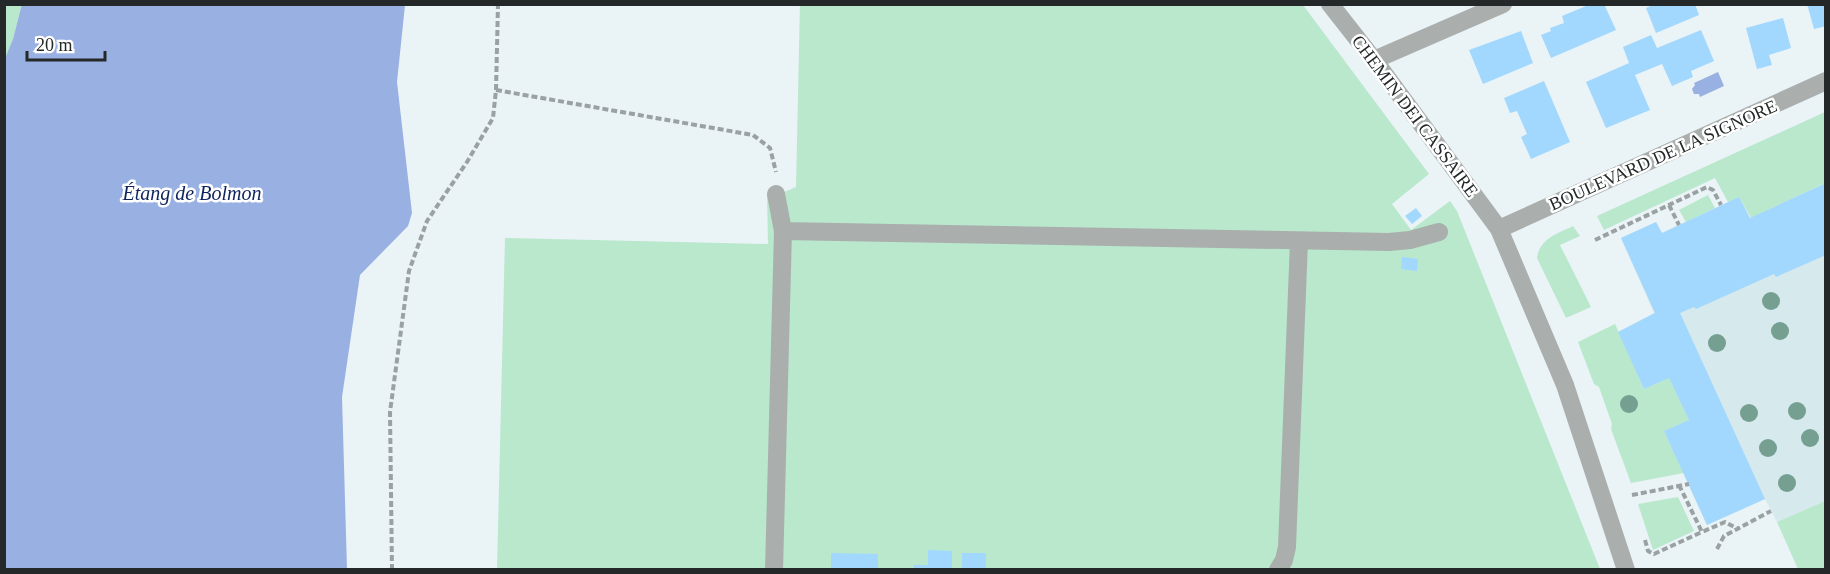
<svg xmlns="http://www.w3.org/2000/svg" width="1830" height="574" font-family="Georgia,serif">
<rect width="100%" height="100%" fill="#eaf3f6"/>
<path fill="#d6e9ed" d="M1825,183V501L1777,522L1765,499L1707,525L1664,431L1669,379L1644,389L1618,332L1654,313L1621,238L1656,222L1662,233L1739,197L1750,218Z"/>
<path fill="#b9e8cd" d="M800,4L1303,5L1429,174L1392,204L1411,230L1450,201L1457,211L1600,569L497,570L505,238L768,244L767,194L782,193L796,187Z
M5,5H22L13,39L5,61Z
M1825,112V183L1751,218L1739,197L1728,202L1715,178L1604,230L1597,216Z
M1708,195L1715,208L1686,222L1679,210Z
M1573,226L1580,236L1560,245L1591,307L1566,318L1537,258C1540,238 1557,234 1573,226Z
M1615,324L1644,389L1669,378L1689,420L1664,431L1684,473L1631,483L1611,429L1612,424L1599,387L1594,384L1578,342Z
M1678,497L1694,531L1653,550L1638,504Z
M1825,501V569H1798L1777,522Z"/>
<path fill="#99b0e2" d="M22,4L405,5L397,82L412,213L408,226L360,275L342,397L347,569H5L4,61L13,39Z
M1718,72L1724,86L1700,97L1699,94H1694L1692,89L1695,85L1694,83Z"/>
<path fill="#a2d8fe" d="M1591,4H1604L1616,30L1551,58L1541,35L1551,31L1550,28L1564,23L1562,16Z
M1655,4H1695L1699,15L1656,33L1646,8Z
M1807,4H1826V26L1814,29Z
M1783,18L1791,48L1769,55L1772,65L1757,69L1746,28Z
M1701,30L1714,61L1691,71L1693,77L1672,86L1662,64L1635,75L1650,110L1606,128L1586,82L1629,63L1623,47L1651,35L1657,48Z
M1521,31L1533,63L1483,84L1469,50Z
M1544,81L1570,142L1531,159L1521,137L1527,134L1517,111L1510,113L1504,98Z
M1826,183V255L1776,277L1774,274L1696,309L1694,307L1680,313L1765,499L1707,525L1664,431L1689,420L1669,378L1644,389L1618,332L1655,313L1621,238L1656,222L1662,233L1739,197L1750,218Z
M1416,208L1422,216L1412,224L1405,216Z
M1402,257L1418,259L1417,271L1401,269Z
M928,550L952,551V570H914V565H928Z
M831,553L878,554V570H831Z
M962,553H986V570H962Z"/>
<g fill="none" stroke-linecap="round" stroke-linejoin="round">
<path stroke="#9aa1a3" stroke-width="4" stroke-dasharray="6 3" stroke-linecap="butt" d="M496,90L753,135L770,148L776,172
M1669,205L1679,225
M1595,240L1707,187L1713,190L1721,205
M1679,485L1702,532L1725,522L1738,529
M1632,495L1689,484
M1645,540L1648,551L1654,554L1702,532
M1717,549L1724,536L1771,511
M392,570L390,412L409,271L427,221L467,162L493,118L496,90L498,4"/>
<path stroke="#aaaead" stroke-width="18" d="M1330,4L1374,60L1499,229L1565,385L1626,570
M1374,60L1503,4
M1499,229L1826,81
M783,231L1389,242L1410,240L1439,232
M774,570L783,231L776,194
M1278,570L1284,560L1287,547L1299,241"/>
</g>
<g fill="#759f90">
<circle cx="1771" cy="301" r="9"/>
<circle cx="1780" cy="331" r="9"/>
<circle cx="1717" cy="343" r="9"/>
<circle cx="1629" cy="404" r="9"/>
<circle cx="1797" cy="411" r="9"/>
<circle cx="1749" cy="413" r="9"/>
<circle cx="1810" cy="438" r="9"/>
<circle cx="1768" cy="448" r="9"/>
<circle cx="1787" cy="483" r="9"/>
</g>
<g text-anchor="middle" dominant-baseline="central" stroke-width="5" stroke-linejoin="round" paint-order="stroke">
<g font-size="18" fill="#242829" stroke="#fff">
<text transform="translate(1415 116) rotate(53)">CHEMIN DEI CASSAIRE</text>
<text transform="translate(1663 155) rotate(-24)">BOULEVARD DE LA SIGNORE</text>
</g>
<g font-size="20" font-style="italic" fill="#0f245d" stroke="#fff">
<text x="192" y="193">Étang de Bolmon</text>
</g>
</g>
<rect width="1830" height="574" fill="none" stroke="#242829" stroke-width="12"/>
<path d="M27 51v9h78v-9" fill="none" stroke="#242829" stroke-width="3"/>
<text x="36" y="51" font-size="18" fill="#242829" stroke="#ffffff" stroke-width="4.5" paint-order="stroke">20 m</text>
</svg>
